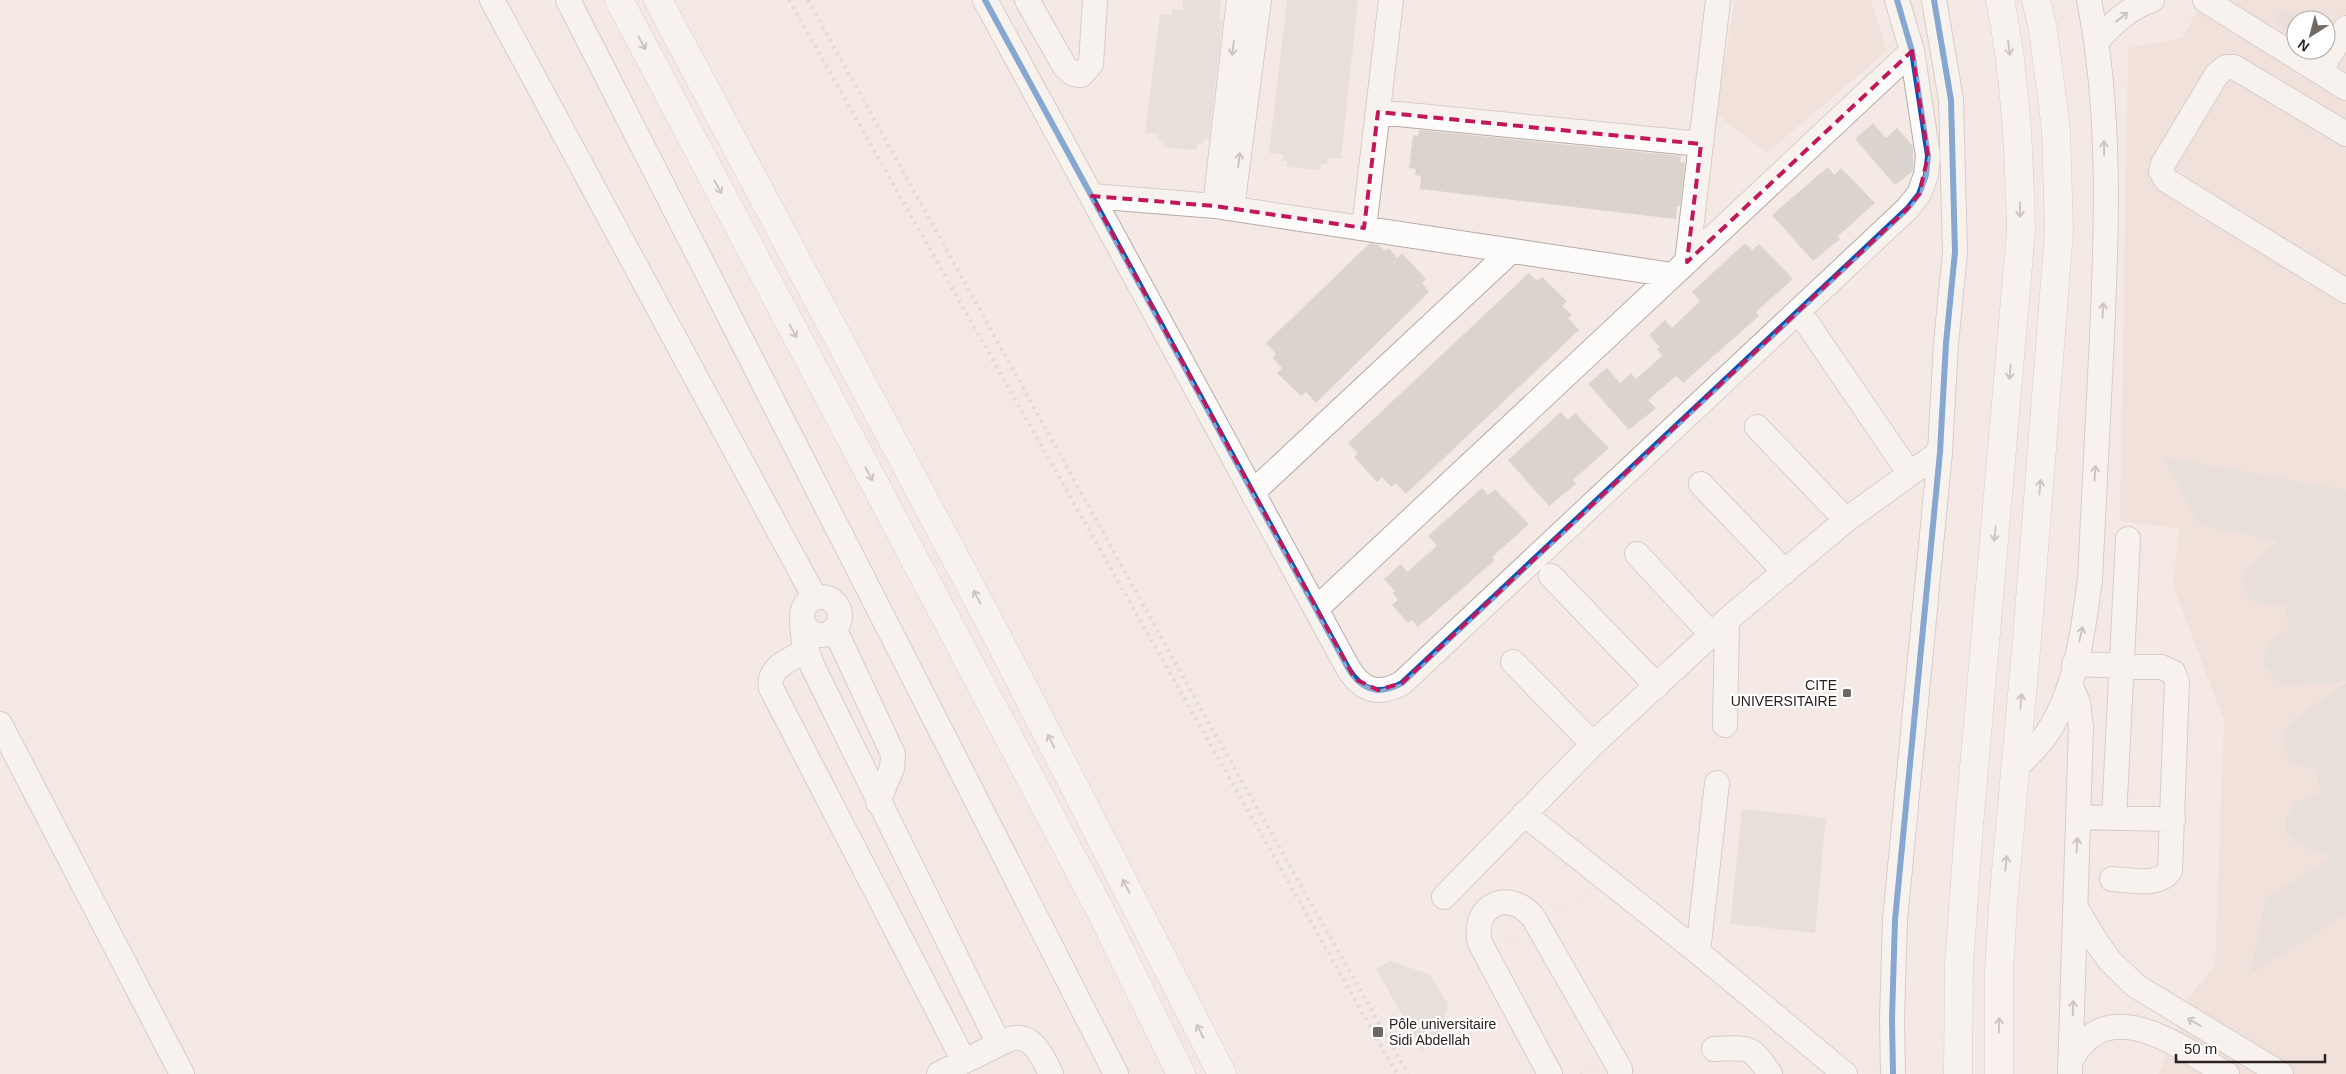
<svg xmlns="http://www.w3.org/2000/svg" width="2346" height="1074" font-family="Helvetica,sans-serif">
<rect width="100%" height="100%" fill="#f4e9e4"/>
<path fill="#ebdad1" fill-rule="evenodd" d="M1735,0H1871L1887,51L1767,153L1715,113Z
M2203,0H2346V1074H2159L2188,999L2215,965L2224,720L2173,586L2179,529L2120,521L2128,48L2182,38ZM2296,20H2326V50H2296Z"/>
<path fill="#dbd3ce" d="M1183,0H1221L1219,19H1223L1209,139H1204L1203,144H1197L1196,150L1163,147L1164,141H1158L1159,134L1145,133L1160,14L1172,15V9L1182,10Z
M1287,0H1358L1341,159L1328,158L1327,164H1321L1320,170L1287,167V161H1282L1283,154L1269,153Z
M2283,8L2300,20H2296V27L2291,33L2274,21Z
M1873,123L1886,138L1897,128L1913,146V171L1895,185L1855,139Z
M1419,130L1681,156L1680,162L1685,163L1680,206H1677L1676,219L1420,189L1421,176L1415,175L1416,169L1409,168L1413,135L1418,136Z
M1828,167L1834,175L1841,168L1875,203L1838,236L1840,239L1813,261L1772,215Z
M1370,243L1379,245L1385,251L1389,248L1397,258L1402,253L1426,279L1422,283L1429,292L1316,403L1306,392L1301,396L1277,373L1282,368L1273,358L1276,354L1266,343Z
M1745,243L1752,250L1759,244L1793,279L1756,312L1759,316L1683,383L1676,376L1648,400L1656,408L1629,430L1588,384L1607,368L1620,383L1631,373L1636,379L1662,356L1657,349L1660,347L1649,335L1665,320L1672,328L1700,301L1692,292Z
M1529,273L1537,281L1542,277L1567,301L1562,306L1572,315L1568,318L1579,330L1406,494L1396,483L1391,487L1382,477L1377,482L1354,457L1358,453L1348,443Z
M1561,412L1568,420L1575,413L1609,448L1573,480L1576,484L1549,506L1508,460Z
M2162,456L2346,490V681L2282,687L2264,666L2265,651L2275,638L2289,629L2285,606L2261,605L2248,598L2242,585L2245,569L2278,541L2200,526Z
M1482,488L1488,495L1495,489L1529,524L1492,557L1495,560L1418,627L1412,620L1408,623L1392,605L1398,600L1393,593L1395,591L1384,579L1401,564L1407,572L1437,546L1428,536Z
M2346,683V914L2250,975L2266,897L2332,858L2296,843L2285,832L2287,815L2297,801L2320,793L2315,768L2302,767L2289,762L2283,744L2284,731L2293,720Z
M1742,809L1826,818L1815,933L1730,924Z
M1391,961L1429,974L1448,1004L1438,1043L1422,1050L1376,969Z"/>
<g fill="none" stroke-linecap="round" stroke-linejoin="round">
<defs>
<path id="minor" d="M492,0L815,598
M568,0L1116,1074
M985,0L1348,668C1362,691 1379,696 1402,683L1907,209L1919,194L1926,175L1928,156L1912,51L1897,0
M1027,0L1065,67L1073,74L1081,75L1091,64L1095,0
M2205,0L2346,88
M2097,41C2113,23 2129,8 2152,0
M2320,71L2346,28
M1378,112L1701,144
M2346,134L2234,67H2226L2217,74L2163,164L2161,171L2166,180L2346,291
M1092,196L1215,206L1672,275
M1215,206L1239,0
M1232,208L1259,0
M1364,228L1391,0
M1687,262L1718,0
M1807,323L1910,474
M1757,427L1846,520
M1701,484L1785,572
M1253,492L1511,251
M1637,554L1712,635
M1551,576L1657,686
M802 616a19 19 0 1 1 38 0a19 19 0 1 1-38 0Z
M1316,609L1912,51
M802,622L804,642L812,665L999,1044
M835,630L893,754L892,768L878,802
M806,651C791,659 767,667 771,688L964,1061
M1513,662L1593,744
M2074,664L2161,667L2173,672L2177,682L2170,871C2158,887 2131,880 2112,879
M0,724L182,1074
M1725,725L1727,620
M2015,769C2026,757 2039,746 2048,732C2077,687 2083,630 2090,579C2094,498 2098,417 2102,336C2107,225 2111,110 2089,0
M1524,814L1698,952L1845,1074
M2078,817L2173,819
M2114,818L2128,539
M1444,897L1593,744L1727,620L1846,520L1940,452
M2076,908L2097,943L2110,961L2136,986L2281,1074
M1698,952L1717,783
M1714,1049C1749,1048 1750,1044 1770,1074
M2071,1060C2109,990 2180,1048 2227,1074
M939,1074L1007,1040C1032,1030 1042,1056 1051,1074
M1550,1074L1480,943C1471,905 1509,888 1533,917L1620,1069V1074
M1893,1074L1892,1018L1895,920L1940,452L1946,343L1955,252L1951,100L1934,0
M2070,1074L2081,727L2078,703L2071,686"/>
<path id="major" d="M1958,1074L1959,965L1969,826L2021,231C2019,152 2016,78 2000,0
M1999,1074V972L2003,905L2027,639L2059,231L2056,130L2043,29L2036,0"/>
<path id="highway" d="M619,0L1099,908L1181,1074
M658,0L998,638L1222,1074"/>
</defs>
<use href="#minor" stroke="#b4aba8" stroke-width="26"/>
<use href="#major" stroke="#b4aba8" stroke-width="29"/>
<use href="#highway" stroke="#b4aba8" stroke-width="29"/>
<path stroke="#d7d4d3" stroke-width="3" stroke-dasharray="1 4" stroke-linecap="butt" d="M1555,913L1591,892
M1504,944L1520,934
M2300,1067C2312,1045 2327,1027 2346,1010
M1581,1074L1595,1066"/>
<use href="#minor" stroke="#fdfcfb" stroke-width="24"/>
<use href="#major" stroke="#fdfcfb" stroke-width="28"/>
<use href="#highway" stroke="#fdfcfb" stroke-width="28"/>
<path stroke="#cbc8c6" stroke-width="4" stroke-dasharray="2.5 5" stroke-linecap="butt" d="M789,0L1397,1074
M808,0L1206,718L1408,1074"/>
<defs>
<path id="cycleway" d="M985,0L1348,668C1362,691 1379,696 1402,683L1907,209L1919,194L1926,175L1928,156L1912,51L1897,0
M1893,1074L1892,1018L1895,920L1940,452L1946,343L1955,252L1951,100L1934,0"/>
</defs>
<use href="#cycleway" stroke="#fff" stroke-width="9"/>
<use href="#cycleway" stroke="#0057b8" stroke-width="6"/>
</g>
<defs><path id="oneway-shaft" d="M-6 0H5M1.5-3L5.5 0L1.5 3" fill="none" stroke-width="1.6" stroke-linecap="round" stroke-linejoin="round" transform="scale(1.25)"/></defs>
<g stroke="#9e9a98">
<use href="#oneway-shaft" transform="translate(2122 17) rotate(-38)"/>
<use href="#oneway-shaft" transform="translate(642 43) rotate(62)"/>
<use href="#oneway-shaft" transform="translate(1233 48) rotate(97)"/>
<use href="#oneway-shaft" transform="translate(2009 48) rotate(83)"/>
<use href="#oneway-shaft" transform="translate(2104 148) rotate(-91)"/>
<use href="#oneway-shaft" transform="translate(1239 160) rotate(-83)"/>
<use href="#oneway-shaft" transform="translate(718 187) rotate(62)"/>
<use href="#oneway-shaft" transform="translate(2020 210) rotate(89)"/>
<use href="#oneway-shaft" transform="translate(2103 310) rotate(-87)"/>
<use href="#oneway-shaft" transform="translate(793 331) rotate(62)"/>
<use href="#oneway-shaft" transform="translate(2010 372) rotate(95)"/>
<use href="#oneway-shaft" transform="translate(2095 473) rotate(-87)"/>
<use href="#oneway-shaft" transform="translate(869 474) rotate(62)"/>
<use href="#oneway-shaft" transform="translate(2040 487) rotate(-85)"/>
<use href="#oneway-shaft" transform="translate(1995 534) rotate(95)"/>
<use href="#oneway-shaft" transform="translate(977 597) rotate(-118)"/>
<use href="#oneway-shaft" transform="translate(2081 634) rotate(-77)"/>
<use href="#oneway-shaft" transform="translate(2021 701) rotate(-85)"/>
<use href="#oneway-shaft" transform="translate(1051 741) rotate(-117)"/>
<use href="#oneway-shaft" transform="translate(2077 845) rotate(-87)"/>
<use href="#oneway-shaft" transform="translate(2006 863) rotate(-85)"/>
<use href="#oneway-shaft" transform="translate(1126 886) rotate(-117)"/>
<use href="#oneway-shaft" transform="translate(2073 1008) rotate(-88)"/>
<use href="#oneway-shaft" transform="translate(2194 1022) rotate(-149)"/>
<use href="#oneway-shaft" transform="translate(1999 1025) rotate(-89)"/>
<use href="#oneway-shaft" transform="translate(1200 1031) rotate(-117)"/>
</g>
<path d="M0 0H2346V1074H0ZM1912,51L1928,156L1919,194L1907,209L1402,683L1378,690L1355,679L1092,196L1215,206L1364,228L1378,112L1701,144L1687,262Z" fill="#f4e9e4" fill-opacity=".55" fill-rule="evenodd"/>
<path fill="none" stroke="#c2185b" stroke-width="4" stroke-dasharray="10 6" stroke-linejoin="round" d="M1912,51L1928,156L1919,194L1907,209L1402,683L1378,690L1355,679L1092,196L1215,206L1364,228L1378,112L1701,144L1687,262Z"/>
<g fill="#716864" stroke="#fff" stroke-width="2">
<rect x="1842" y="688" width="10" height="10" rx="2.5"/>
<rect x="1372" y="1026" width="12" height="12" rx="2.5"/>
</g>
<g text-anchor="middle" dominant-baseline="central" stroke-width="4.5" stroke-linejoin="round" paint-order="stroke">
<g font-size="14" fill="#2a221f" stroke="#fff" text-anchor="end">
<text x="1837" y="685">CITE<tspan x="1837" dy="16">UNIVERSITAIRE</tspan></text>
<text x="1389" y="1024" text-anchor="start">Pôle universitaire<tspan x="1389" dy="16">Sidi Abdellah</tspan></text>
</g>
</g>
<g transform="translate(2311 35) rotate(216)"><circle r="24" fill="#ffffff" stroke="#aaa7a5"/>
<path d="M0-4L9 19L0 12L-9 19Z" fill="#716864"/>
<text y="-8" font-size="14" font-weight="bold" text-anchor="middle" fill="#2a221f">N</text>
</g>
<path d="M2176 1054v8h149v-8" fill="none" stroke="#2a221f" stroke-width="2.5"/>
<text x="2184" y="1054" font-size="15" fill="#2a221f" stroke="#ffffff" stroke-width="4" paint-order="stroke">50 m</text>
</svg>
